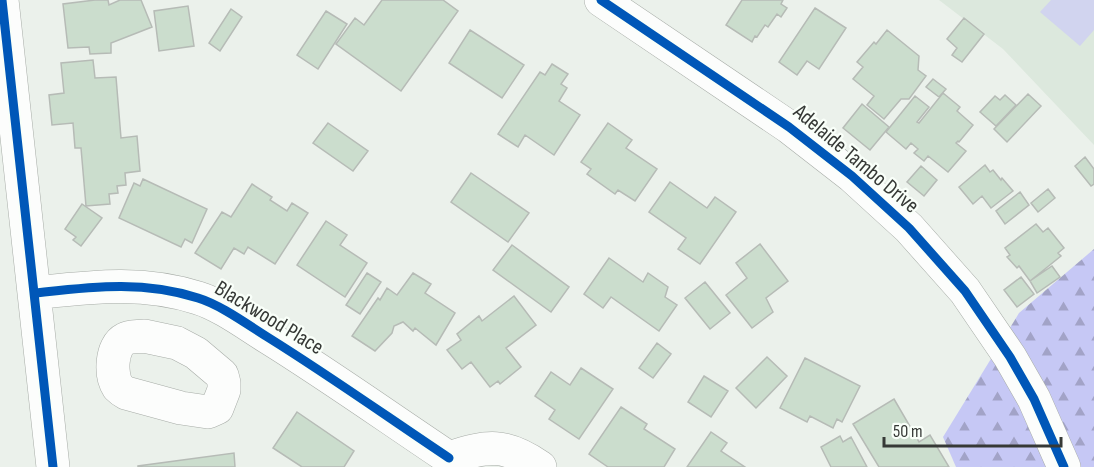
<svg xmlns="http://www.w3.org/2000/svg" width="1094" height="467" font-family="'Sofia Sans Condensed',sans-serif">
<defs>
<pattern id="forest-firs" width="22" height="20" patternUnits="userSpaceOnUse" patternTransform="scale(1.5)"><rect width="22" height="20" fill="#c6c8f5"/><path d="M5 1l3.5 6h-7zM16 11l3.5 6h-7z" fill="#a2a3c7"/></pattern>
</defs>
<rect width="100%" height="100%" fill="#ebf1eb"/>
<path fill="#dce8dd" d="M939,0H1094V145L1003,49Z"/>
<path fill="url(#forest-firs)" d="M1094,249V467H956L943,437L1019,313Z"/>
<path fill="#d1d4ef" d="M1051,0H1094V30L1080,46L1040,12Z"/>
<path fill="#cbddcd" stroke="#b6bbb6" stroke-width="1.5" d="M95,0H108L109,5L120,0H141L152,27L111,43V53L90,54L89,47L68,48L63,4Z
M382,0H443L458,11L401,91L336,44L355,18L364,25Z
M742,0H783L781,4L787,8L781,17L777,14L768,27L765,25L757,37L755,36L752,42L726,25Z
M188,6L194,46L159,51L154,11Z
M815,8L846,28L819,69L807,61L797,75L779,62Z
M231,9L242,17L220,51L209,43Z
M326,11L347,24L318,69L297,55Z
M964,18L984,34L962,62L952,55L957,48L947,39Z
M470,30L524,65L502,98L449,63Z
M887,30L919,56L918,70L926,76L909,99H901L884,119L867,105L874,96L853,79L863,67L857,62L874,42L876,44Z
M93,60L95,78L116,77L121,138L137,136L140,171L125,173L126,185L117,186L118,193L109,194L110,204L86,206L81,148H75L73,123L52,125L49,95L64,93L61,63Z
M552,64L568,74L561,84L567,88L559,101L580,115L554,155L525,135L518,147L498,134L540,72L545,75Z
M933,79L946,89L939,97L926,87Z
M943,93L960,107L957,111L973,125L959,142L958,141L956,143L966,151L948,172L928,156L924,161L914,153L918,149L911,143L906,149L886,132L915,96L929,107L917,122L919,123Z
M1028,94L1041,106L1007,142L994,129Z
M1005,95L1016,105L996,126L980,112L995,96L1000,100Z
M862,104L889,127L870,150L843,128Z
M328,123L368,151L353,171L313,143Z
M608,123L632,140L626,148L657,169L635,201L618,190L615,194L587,174L591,169L581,162Z
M1085,157L1094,169V184L1091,186L1075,166Z
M985,165L990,172L993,170L1001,180L1002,178L1013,191L991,208L982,196L973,204L959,187Z
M921,166L937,180L924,196L907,182Z
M471,173L529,213L508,242L451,202Z
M143,179L207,209L192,243L185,239L181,247L119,218L134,183L140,186Z
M670,182L707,208L715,197L736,212L700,264L678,249L686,238L649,212Z
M252,184L272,197L270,200L287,211L292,203L308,213L275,264L248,247L244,254L234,248L221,269L195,253L222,212L231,217Z
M1048,189L1055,198L1038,212L1031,203Z
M1020,192L1029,205L1005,224L996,211Z
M82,204L102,218L81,246L73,240L76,237L65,229Z
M326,221L347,235L340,245L367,263L345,297L297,265Z
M1036,224L1043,232L1048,228L1064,248L1058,253L1061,256L1030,281L1019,266L1017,268L1007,257L1010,255L1005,248Z
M760,244L788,281L766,298L773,312L752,328L726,295L747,278L736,263Z
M512,245L569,287L551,312L493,270Z
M609,258L643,282L648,273L668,287L665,297L677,305L659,331L611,297L603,308L584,294Z
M1052,266L1060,277L1037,293L1030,281Z
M367,273L381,282L360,314L346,305Z
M413,273L431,284L425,293L455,313L436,345L415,328L413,331L403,322L394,326L392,333L375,351L352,336L378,298L380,300L387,288L397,295Z
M1021,277L1034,294L1017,307L1004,290Z
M705,282L730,313L710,329L685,298Z
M514,296L536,325L506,348L521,367L500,384L498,381L490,387L471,362L462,369L447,350L461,340L457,334L479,316L482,321Z
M657,343L671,354L653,378L639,368Z
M767,357L787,376L756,408L736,388Z
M805,358L860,386L842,422L837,419L833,428L810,416L807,422L780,408Z
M581,368L613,389L579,439L549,419L555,410L535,396L551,372L570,385Z
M704,376L728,391L711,417L688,402Z
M894,399L919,442L930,435L949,467H879L853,424Z
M621,407L647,424L644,429L675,449L664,467H608L589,454Z
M297,412L354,451L344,467H302L273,448Z
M711,432L727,443L721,451L745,467H687Z
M840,436L843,442L851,437L867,467H831L821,447Z
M234,453L235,467H138V466Z"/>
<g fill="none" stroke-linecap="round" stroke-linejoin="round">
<defs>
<path id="minor" d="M2,0L53,467
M601,0L789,127L852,176L909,228L965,291L1010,357L1034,399L1064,467
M34,293C91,287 142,280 198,298C221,305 248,325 269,338C330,376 389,418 449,458
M144,336L177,343L196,353L222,375L224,383V390L217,408L208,412L181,408L126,393C124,392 119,388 118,387C110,375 111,346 125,339C130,336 139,337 144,336Z
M449,458C488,445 505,443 540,467"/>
</defs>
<use href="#minor" stroke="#a7aca7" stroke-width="34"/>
<use href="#minor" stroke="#fcfdfc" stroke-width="33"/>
<defs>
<path id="cycleway" d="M2,0L53,467
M601,0L789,127L852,176L909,228L965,291L1010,357L1034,399L1064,467
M34,293C91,287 142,280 198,298C221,305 248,325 269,338C330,376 389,418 449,458"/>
</defs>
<use href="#cycleway" stroke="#f9fff9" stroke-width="13"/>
<use href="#cycleway" stroke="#0057b8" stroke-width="9"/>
</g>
<g text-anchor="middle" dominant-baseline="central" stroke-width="4.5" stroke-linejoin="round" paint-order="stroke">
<g font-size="22" fill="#363936" stroke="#f9fff9">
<text transform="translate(856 159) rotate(40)">Adelaide Tambo Drive</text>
<text transform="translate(269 318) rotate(31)">Blackwood Place</text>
</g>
</g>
<path d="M884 437v9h177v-9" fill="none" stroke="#363936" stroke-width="3"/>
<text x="893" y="437" font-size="18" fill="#363936" stroke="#f9fff9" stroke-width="4.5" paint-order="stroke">50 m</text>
</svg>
